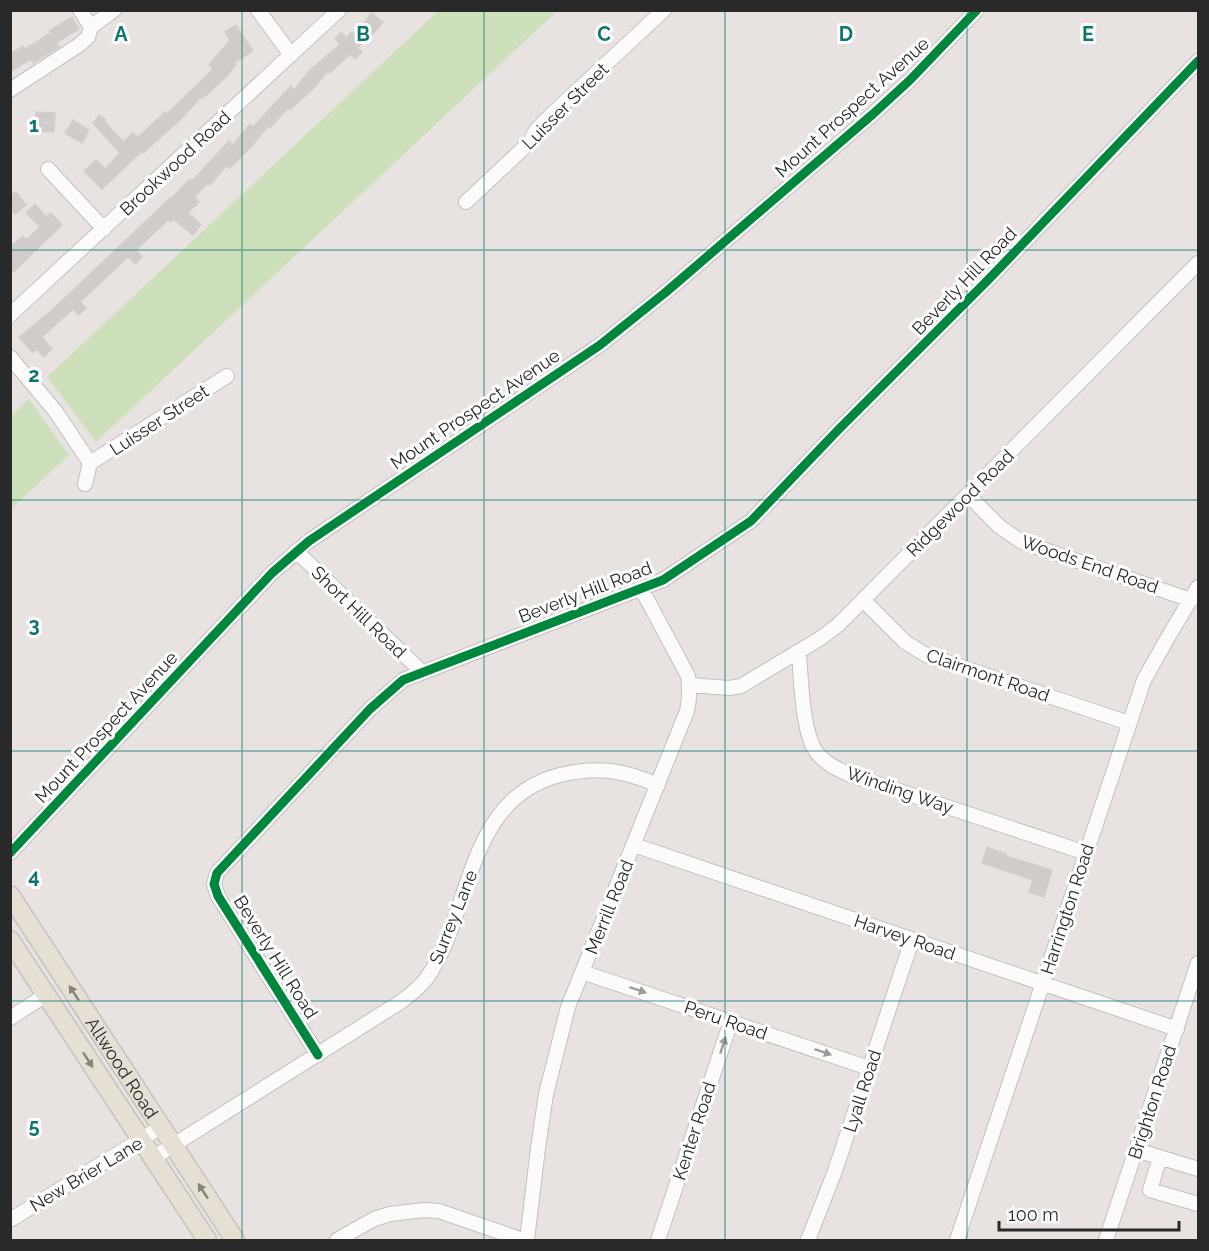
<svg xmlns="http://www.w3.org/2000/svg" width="1209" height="1251" font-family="Raleway,sans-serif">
<rect width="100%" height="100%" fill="#e8e3e0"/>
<path fill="#cee0bb" d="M439,10L557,11L96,442L47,377Z
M29,399L69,455L11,509V416Z"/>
<path fill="#cfccc9" stroke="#d3cfcc" stroke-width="1.5" d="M372,13L383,22L372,35L357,48L362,52L355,59L350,54L330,73L328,71L314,88L290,110L288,108L270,128L268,126L251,147L230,168L227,165L210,185L208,183L194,197L199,202L188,213L201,224L193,235L173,219L170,222L168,220L136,250L142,257L135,264L128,257L80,302L86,308L79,315L73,309L42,337L52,349L44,357L37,349L33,353L19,337L51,311L170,198L171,199L190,179L192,181L229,141L233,145L250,124L253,127L291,86L294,90L309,71L340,44L335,39L341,32L346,38L352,32L355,34Z
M72,17L79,29L56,43L59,47L33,63L31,59L10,72V54L23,46L25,49L51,33L49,31Z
M236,25L253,51L234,63L236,65L226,77L203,98L202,96L181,119L143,153L141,152L102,189L84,171L96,160L105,169L120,153L93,123L99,115L106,120L105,122L123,142L133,133L138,137L165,112L167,114L213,69L209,65L230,40L225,32Z
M36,112L55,113L54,132L35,131Z
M73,120L89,130L82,143L65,133Z
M16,192L26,205L15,214L10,208V196Z
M35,204L46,217L51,213L62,225L10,275V247L23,236L26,240L40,227L26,213Z
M987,847L1006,854V856L1052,870L1044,897L1029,892L1033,880L982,863Z"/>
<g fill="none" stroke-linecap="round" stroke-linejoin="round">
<defs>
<path id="minor" d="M80,10L91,27L114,10
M258,10L291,55
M10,90L79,45L88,37L91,27
M48,169L104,229
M466,202L530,142L536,130L551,115L664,10
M10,315L339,10
M10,357L56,412L90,463L85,484
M90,463L227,376
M968,495L1000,527L1022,542L1191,600
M296,551L422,672
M863,600L905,642L926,655L1129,723
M799,652C801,677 802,734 817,753C825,763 836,768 848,774L1086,853
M690,685L729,688L741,686L821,638L838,625L1198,263
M634,845L1177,1029
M10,853L272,573L309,541L600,345L666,292L873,114L910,80L977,10
M582,972L869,1068
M10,1018L46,995
M318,1055L218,896L214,884L217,873L370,709L403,680L663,580L751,521L840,428L987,281L1198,61
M1136,1150L1198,1169
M1160,1157L1150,1190L1198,1204
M153,1158L402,1001C411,994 419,988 426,979C473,914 464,799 560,775C598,766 623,770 658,785
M10,1220L161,1127
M337,1240L374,1219L390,1214L424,1210L439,1211L523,1240
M527,1240L538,1148L546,1094L568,1007L687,711C690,698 690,689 688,676L641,588
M658,1240L731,1021
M808,1240L835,1171L912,940
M957,1240L1144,680L1167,639L1198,587
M1106,1240L1198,963"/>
<g id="major">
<path id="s1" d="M10,895L235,1240"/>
<path d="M10,940L207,1240"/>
</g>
</defs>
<use href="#minor" stroke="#c2c0c1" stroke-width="16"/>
<use href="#major" stroke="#c4c2c1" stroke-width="21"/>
<use href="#minor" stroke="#fcfbfa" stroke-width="14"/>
<use href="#major" stroke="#e5dfd4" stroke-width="18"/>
<defs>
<path id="cycleway" d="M10,853L272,573L309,541L600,345L666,292L873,114L910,80L977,10
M318,1055L218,896L214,884L217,873L370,709L403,680L663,580L751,521L840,428L987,281L1198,61"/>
</defs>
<use href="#cycleway" stroke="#fff" stroke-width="13"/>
<use href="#cycleway" stroke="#00873e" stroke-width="9"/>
</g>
<defs><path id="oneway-solid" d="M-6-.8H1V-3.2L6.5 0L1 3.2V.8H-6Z" transform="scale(1.5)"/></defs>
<g fill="#9d9c9c">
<use href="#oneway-solid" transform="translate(638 990) rotate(19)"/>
<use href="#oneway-solid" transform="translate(723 1045) rotate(-72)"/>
<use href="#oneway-solid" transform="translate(823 1052) rotate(19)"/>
</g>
<g fill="#87847e">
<use href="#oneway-solid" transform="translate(74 993) rotate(-123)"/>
<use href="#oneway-solid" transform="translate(88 1060) rotate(57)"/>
<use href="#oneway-solid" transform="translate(203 1191) rotate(-123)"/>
</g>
<path fill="none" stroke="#0f766e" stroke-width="1.5" stroke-opacity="0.55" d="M242,10V1240M484,10V1240M725,10V1240M967,10V1240M10,250H1198M10,500H1198M10,751H1198M10,1001H1198"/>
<g text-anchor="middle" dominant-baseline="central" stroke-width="6" stroke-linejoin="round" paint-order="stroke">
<g font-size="18" fill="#292929" stroke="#fff">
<text transform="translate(565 106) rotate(-45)">Luisser Street</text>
<text transform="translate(852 107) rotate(-42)">Mount Prospect Avenue</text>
<text transform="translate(175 163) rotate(-43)">Brookwood Road</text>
<text transform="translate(964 281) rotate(-46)">Beverly Hill Road</text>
<text transform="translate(475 409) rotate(-34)">Mount Prospect Avenue</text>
<text transform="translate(159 420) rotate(-33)">Luisser Street</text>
<text transform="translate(960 503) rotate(-45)">Ridgewood Road</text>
<text transform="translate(1090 564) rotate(19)">Woods End Road</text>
<text transform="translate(585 592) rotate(-21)">Beverly Hill Road</text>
<text transform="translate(359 612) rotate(44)">Short Hill Road</text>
<text transform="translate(988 675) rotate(19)">Clairmont Road</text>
<text transform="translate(106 727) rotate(-47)">Mount Prospect Avenue</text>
<text transform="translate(900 790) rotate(19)">Winding Way</text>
<text transform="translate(609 907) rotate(-68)">Merrill Road</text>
<text transform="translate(1067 909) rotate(-72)">Harrington Road</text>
<text transform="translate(453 917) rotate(-68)">Surrey Lane</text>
<text transform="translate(905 937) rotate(19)">Harvey Road</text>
<text transform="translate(276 957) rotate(58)">Beverly Hill Road</text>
<text transform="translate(726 1020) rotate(19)">Peru Road</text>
<text stroke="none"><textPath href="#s1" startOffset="206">Allwood Road</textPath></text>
<text transform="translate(862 1091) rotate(-72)">Lyall Road</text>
<text transform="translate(1152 1102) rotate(-72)">Brighton Road</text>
<text transform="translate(694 1131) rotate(-72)">Kenter Road</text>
<text transform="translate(86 1174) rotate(-31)">New Brier Lane</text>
</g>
</g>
<g font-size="20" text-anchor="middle" font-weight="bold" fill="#0f766e" stroke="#fff" stroke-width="6" stroke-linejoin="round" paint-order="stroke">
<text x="121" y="41">A</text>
<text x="363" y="41">B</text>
<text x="604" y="41">C</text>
<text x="846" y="41">D</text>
<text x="1088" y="41">E</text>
<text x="34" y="132">1</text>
<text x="34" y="382">2</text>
<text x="34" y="632">3</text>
<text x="34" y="883">4</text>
<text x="34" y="1133">5</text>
</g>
<rect width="1209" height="1251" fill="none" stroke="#292929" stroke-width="24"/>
<path d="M999 1221v9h180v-9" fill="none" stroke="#292929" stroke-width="3"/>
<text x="1008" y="1221" font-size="18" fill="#292929" stroke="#ffffff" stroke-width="4.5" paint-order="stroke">100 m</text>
</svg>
